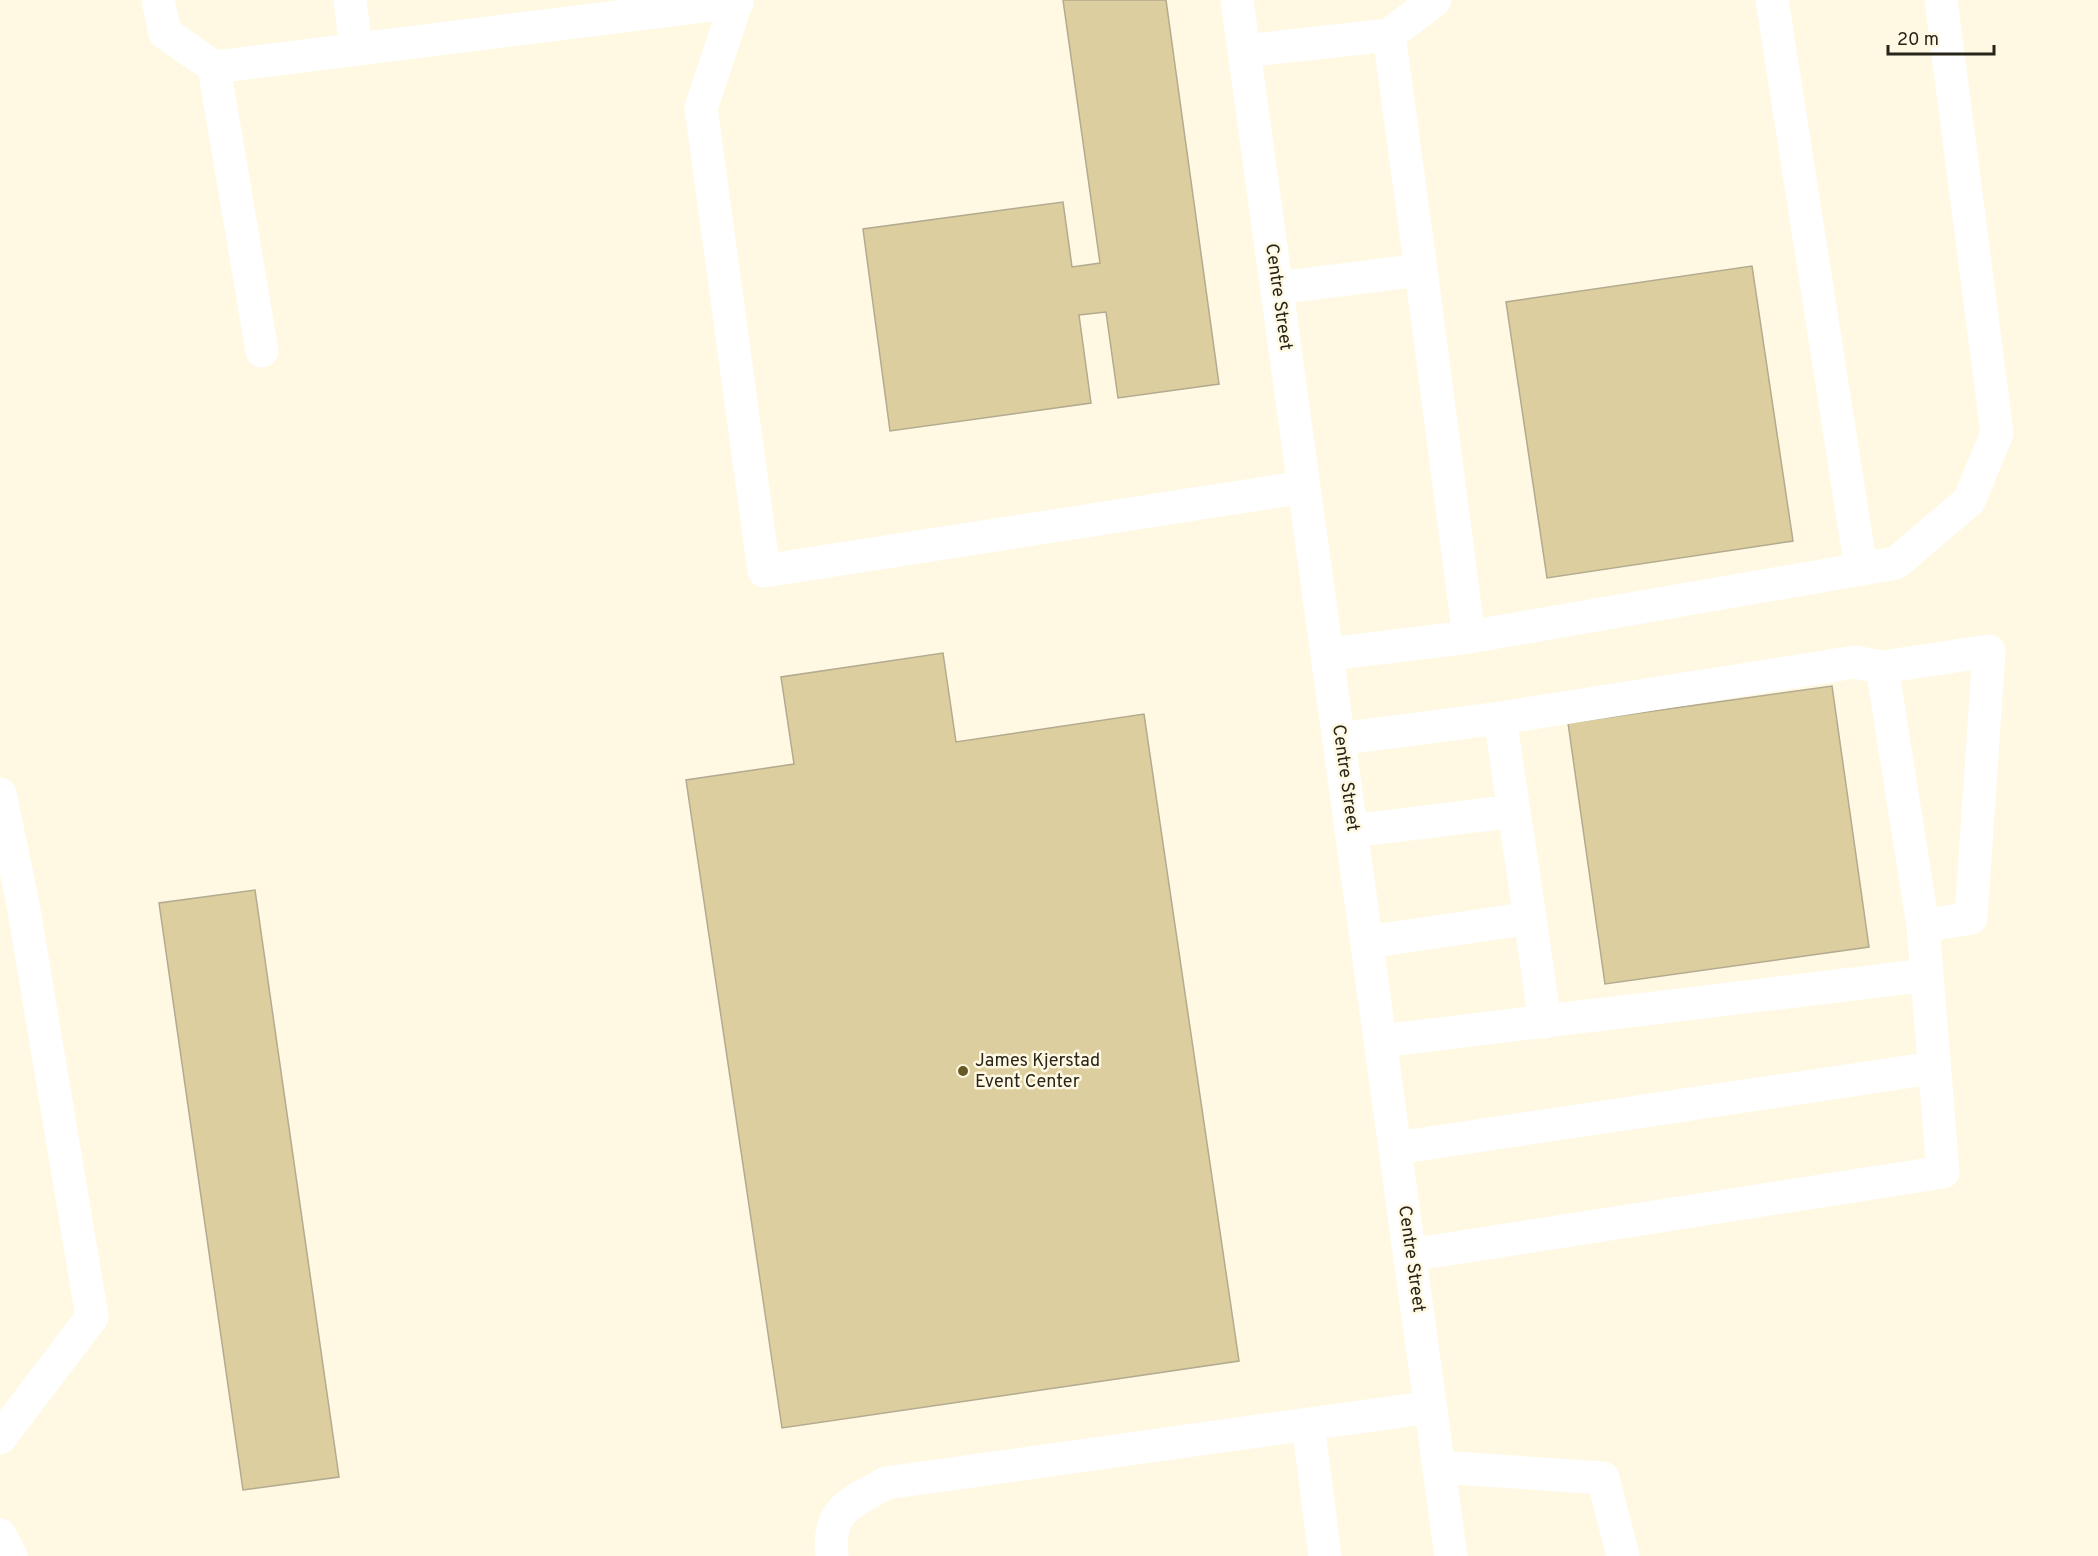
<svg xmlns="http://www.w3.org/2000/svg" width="2098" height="1556" font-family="Overpass,sans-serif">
<rect width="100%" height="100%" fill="#fff8e2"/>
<path fill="#dcce9e" stroke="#b3ab90" stroke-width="1.5" d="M1063,0H1166L1219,384L1118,398L1106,312L1079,315L1091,403L890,431L863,229L1063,202L1072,267L1100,263Z
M1752,266L1793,541L1547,578L1506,302Z
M943,653L956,742L1144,714L1239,1361L782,1428L686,780L794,764L781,677Z
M1832,686L1869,947L1605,984L1568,723Z
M255,890L339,1477L243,1490L159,903Z"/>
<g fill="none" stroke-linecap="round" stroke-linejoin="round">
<path stroke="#fff" stroke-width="33" d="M158,0L165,33L214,67L737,2
M350,0L356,49
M737,0L701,108L764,571L1304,487
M1237,0L1451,1556
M1772,0L1861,569
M1245,51L1389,35L1435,0
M214,67L262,351
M1421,270L1469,637
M1277,288L1421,270L1389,35
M1329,654L1469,637L1896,563L1969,501L1997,433L1941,0
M1339,739L1500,718L1855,662L1882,667
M0,794L23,904L92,1317L0,1438
M1352,831L1514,811
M1530,918L1545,1022
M1368,942L1530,918L1500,718
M1381,1041L1927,975
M1396,1148L1933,1068
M1410,1255L1943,1172L1923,926L1882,667L1989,651L1971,918L1923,926
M1308,1424L1325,1556
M1439,1467L1603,1478L1623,1556
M0,1535L11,1556
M832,1556C826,1510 851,1503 886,1483L1431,1407"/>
</g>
<circle fill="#675926" stroke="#fff8e2" stroke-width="2" cx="963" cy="1071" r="6"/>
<g text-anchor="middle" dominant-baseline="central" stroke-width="5" stroke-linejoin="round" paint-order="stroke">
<g font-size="18" fill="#27241a" stroke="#fff8e2">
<text transform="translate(1278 297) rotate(82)">Centre Street</text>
<text transform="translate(1345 778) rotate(82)">Centre Street</text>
<text transform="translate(1411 1259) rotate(82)">Centre Street</text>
</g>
<g font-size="18" fill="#27241a" stroke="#fff8e2" text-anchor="start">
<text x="975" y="1061">James Kjerstad<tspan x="975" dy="21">Event Center</tspan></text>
</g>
</g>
<path d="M1888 45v9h106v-9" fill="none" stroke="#27241a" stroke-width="3"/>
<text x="1897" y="45" font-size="18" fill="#27241a" stroke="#fff8e2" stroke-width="4.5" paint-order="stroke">20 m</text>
</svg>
